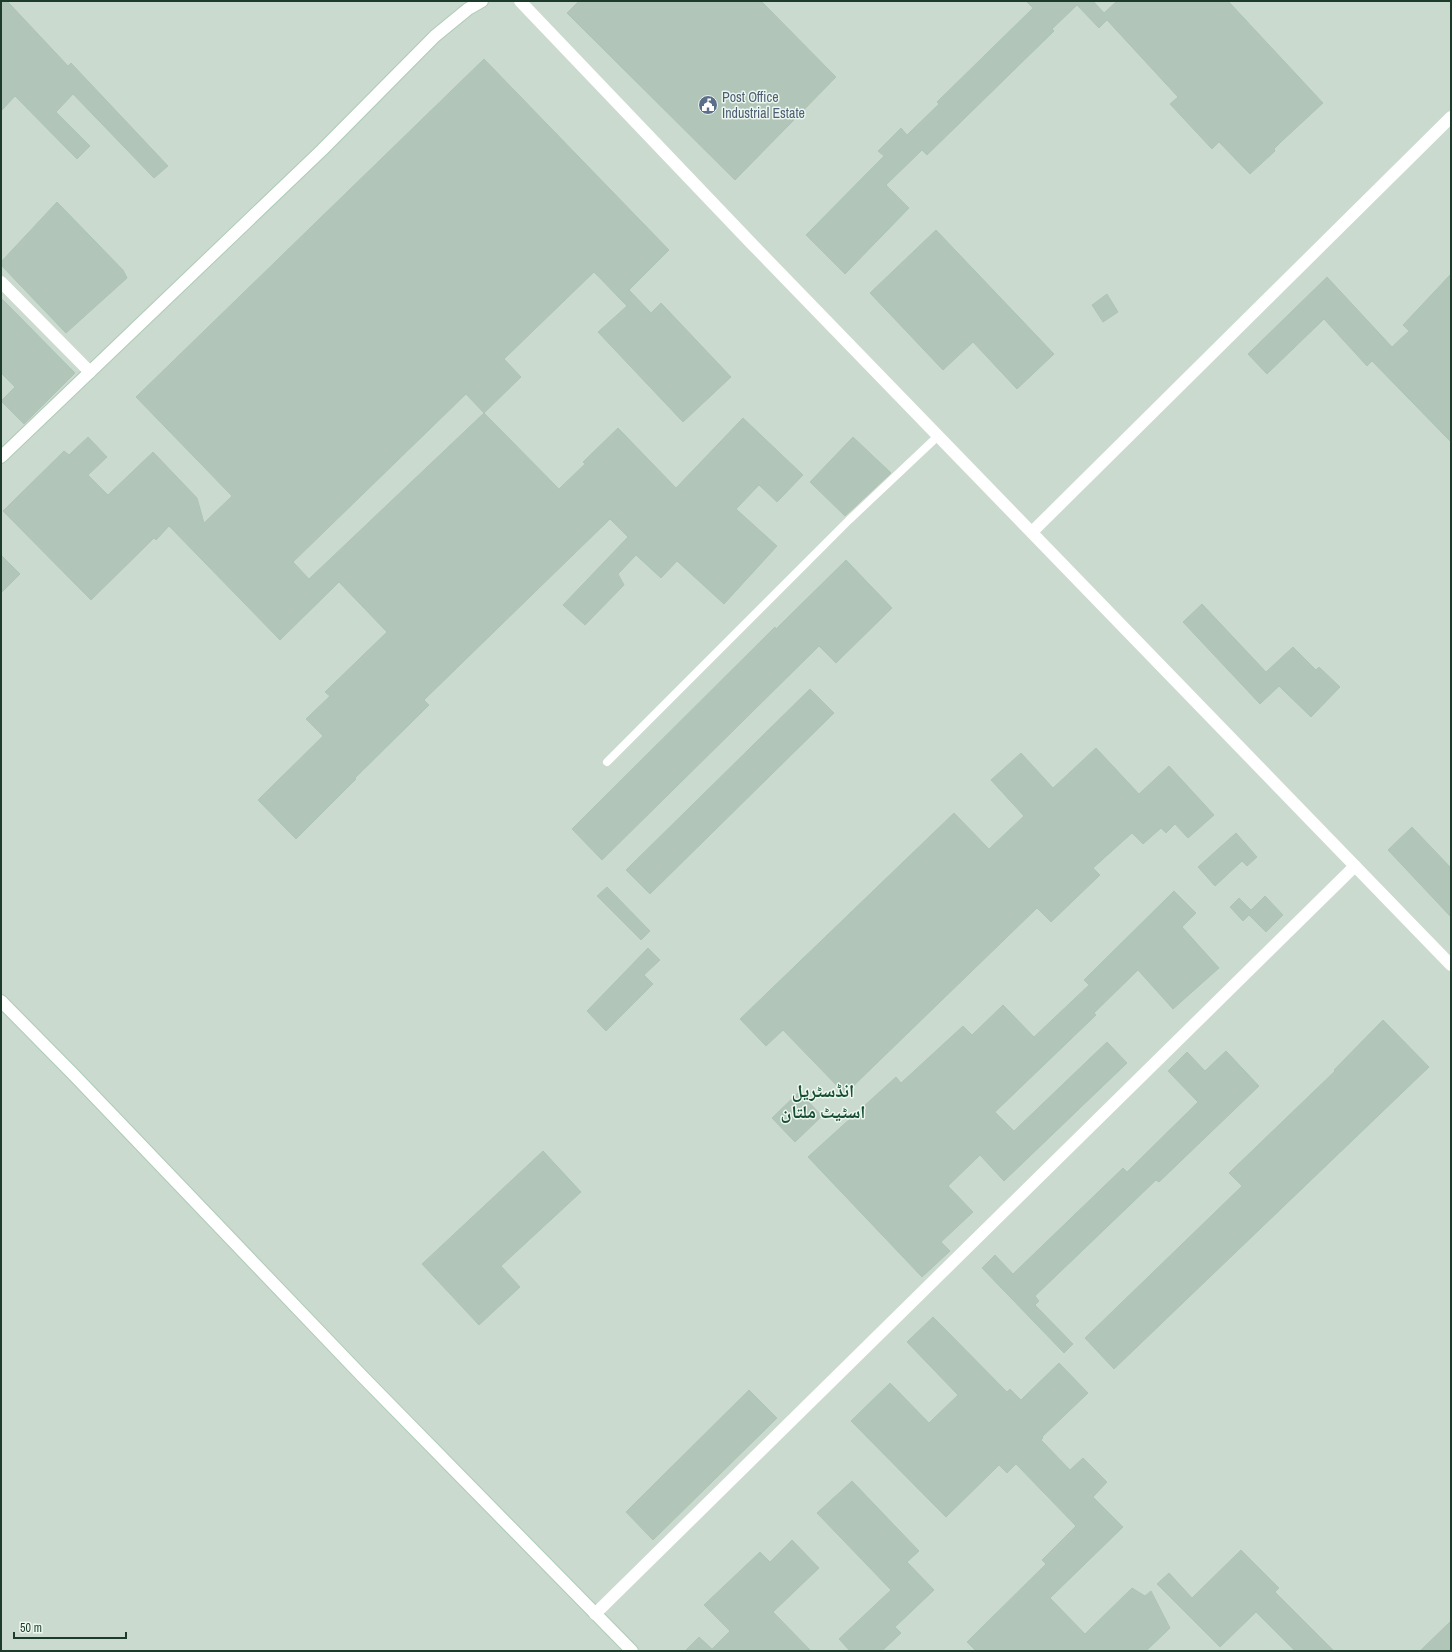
<svg xmlns="http://www.w3.org/2000/svg" width="1452" height="1652" font-family="'Archivo Narrow','Noto Naskh Arabic',sans-serif">
<rect width="100%" height="100%" fill="#dceae0"/>
<path fill="#cadace" d="M1,1H1451V1651H1Z"/>
<path fill="#b1c5b8" stroke="#aec4b5" fill-rule="evenodd" d="M1,1H7L68,66L71,63L168,166L154,178L73,94L56,112L90,146L77,159L15,96L1,111Z
M579,1H761L836,77L735,180L567,13Z
M1026,1H1093L1104,13L1117,1H1228L1323,103L1282,141L1274,149L1275,151L1250,174L1219,142L1212,149L1170,104L1178,97L1107,20L1099,28L1077,5L1052,29L1054,31L927,155L922,150L886,185L909,208L845,274L806,235L884,156L878,151L901,128L907,135L939,104L937,102L1033,8Z
M484,59L669,250L629,290L651,313L661,303L731,377L683,422L598,332L627,306L594,272L504,359L521,377L484,413L559,489L585,464L583,462L618,428L676,488L743,418L803,475L777,502L759,485L736,509L777,546L724,604L677,561L661,578L636,555L618,574L624,585L585,625L563,605L628,537L610,519L424,700L429,705L355,778L356,779L296,839L258,800L323,736L306,719L330,696L325,692L387,632L339,582L280,640L169,526L156,540L154,538L91,600L3,511L64,451L69,455L88,437L107,457L88,475L108,495L153,452L197,498L204,523L232,496L136,397ZM466,394L484,413L309,579L293,562Z
M57,202L123,270L127,278L66,333L1,265V262Z
M936,230L1054,354L1017,389L973,342L943,370L870,293Z
M1451,274V442L1372,361L1367,366L1324,319L1267,374L1248,354L1327,277L1392,347L1409,331L1403,325Z
M1107,294L1118,312L1103,322L1092,305Z
M1,298L75,373L24,424L1,401L15,387L1,373Z
M853,437L891,473L845,516L810,482Z
M1,555L20,574L1,593Z
M846,560L892,608L836,663L819,646L602,860L572,829L775,627L776,629Z
M1202,604L1266,672L1293,647L1316,670L1319,667L1340,687L1311,717L1279,686L1260,704L1183,622Z
M810,689L834,713L650,894L626,870Z
M1096,748L1139,794L1169,766L1214,815L1188,838L1175,824L1166,833L1161,828L1143,844L1132,833L1093,868L1100,875L1051,922L1037,908L845,1094L783,1030L766,1046L740,1019L954,813L989,849L1024,816L991,780L1021,753L1053,788Z
M1412,827L1451,868V917L1388,850Z
M1236,833L1257,857L1247,866L1242,861L1215,886L1198,867Z
M607,887L650,931L641,940L597,896Z
M1174,891L1196,913L1182,927L1219,968L1173,1009L1138,970L1094,1013L1096,1015L995,1112L1014,1131L1107,1042L1127,1063L1004,1181L980,1155L948,1186L973,1212L941,1242L950,1251L922,1277L808,1157L896,1077L901,1083L963,1026L972,1035L1003,1005L1034,1037L1089,985L1084,980Z
M1265,896L1283,915L1266,932L1249,915L1243,921L1230,907L1239,898L1251,910Z
M648,948L660,960L644,975L653,984L606,1031L587,1011Z
M1383,1020L1429,1067L1114,1369L1085,1338L1242,1186L1229,1173L1335,1071L1334,1070Z
M1226,1051L1259,1086L1159,1182L1156,1180L1035,1296L1039,1301L1035,1305L1073,1344L1064,1353L982,1268L995,1255L1013,1274L1123,1168L1127,1172L1198,1102L1168,1071L1187,1052L1205,1071Z
M799,1092L822,1116L795,1142L772,1118Z
M543,1151L581,1192L501,1266L520,1287L479,1325L422,1264Z
M933,1317L1007,1392L1010,1389L1021,1400L1059,1363L1088,1393L1042,1437L1043,1438L1041,1440L1070,1470L1083,1458L1107,1482L1093,1497L1123,1527L1050,1598L1085,1634L1132,1588L1145,1596L1151,1591L1170,1628L1146,1651H976L967,1642L1046,1564L1042,1560L1076,1526L1016,1464L1007,1473L999,1465L946,1517L851,1421L890,1383L929,1423L958,1395L907,1342Z
M749,1390L777,1418L653,1540L626,1512Z
M852,1481L919,1551L907,1562L934,1590L895,1627L901,1633L882,1651H850L839,1639L891,1590L817,1513Z
M792,1540L819,1568L773,1612L811,1651H685L699,1637L712,1649L730,1631L704,1605L760,1552L770,1562Z
M1241,1550L1279,1588L1275,1592L1334,1651H1295L1256,1612L1220,1647L1157,1584L1169,1573L1192,1598Z
M1451,1621V1651H1420Z"/>
<g fill="none" stroke-linecap="round" stroke-linejoin="round">
<defs>
<path id="secondary" d="M1,457L322,150L435,36L468,9L482,1
M1,1001L74,1075L363,1377L632,1651"/>
</defs>
<use href="#secondary" stroke="#aecbb8" stroke-width="14"/>
<path stroke="#fff" stroke-width="8" d="M607,762L849,520L938,436"/>
<path stroke="#fff" stroke-width="12" d="M1,282L90,372
M1032,532L1451,117
M595,1614L1355,866"/>
<path stroke="#fff" stroke-width="12" d="M520,1L751,243L1451,965"/>
<use href="#secondary" stroke="#fff" stroke-width="12"/>
</g>
<defs>
<symbol id="civic-disc" viewBox="-11 -11 22 22"><circle r="9.5" fill="#5c6f8a" stroke="#ecf7ef"/><path d="M-.6-6.5H3V-4.5H.6V-3L4-1V1h2V6H-6V1h2V-1L-.6-3ZM-1.2 2.5V6h2.4V2.5Z" fill="#fff"/></symbol>
</defs>
<g fill-rule="evenodd">
<use href="#civic-disc" x="697" y="94" width="22" height="22"/>
</g>
<g text-anchor="middle" dominant-baseline="central" stroke-width="3" stroke-linejoin="round" paint-order="stroke">
<g font-size="14" fill="#4e5e75" stroke="#ecf7ef" text-anchor="start">
<text x="722" y="97">Post Office<tspan x="722" dy="16">Industrial Estate</tspan></text>
</g>
<g font-size="18" font-weight="bold" fill="#174e31" stroke="#ecf7ef">
<text x="823" y="1090">انڈسٹریل<tspan x="823" dy="21">اسٹیٹ ملتان</tspan></text>
</g>
</g>
<rect width="1452" height="1652" fill="none" stroke="#1d3b2a" stroke-width="4"/>
<path d="M14 1632v6h112v-6" fill="none" stroke="#1d3b2a" stroke-width="2"/>
<text x="20" y="1632" font-size="12" fill="#1d3b2a" stroke="#ecf7ef" stroke-width="3" paint-order="stroke">50 m</text>
</svg>
